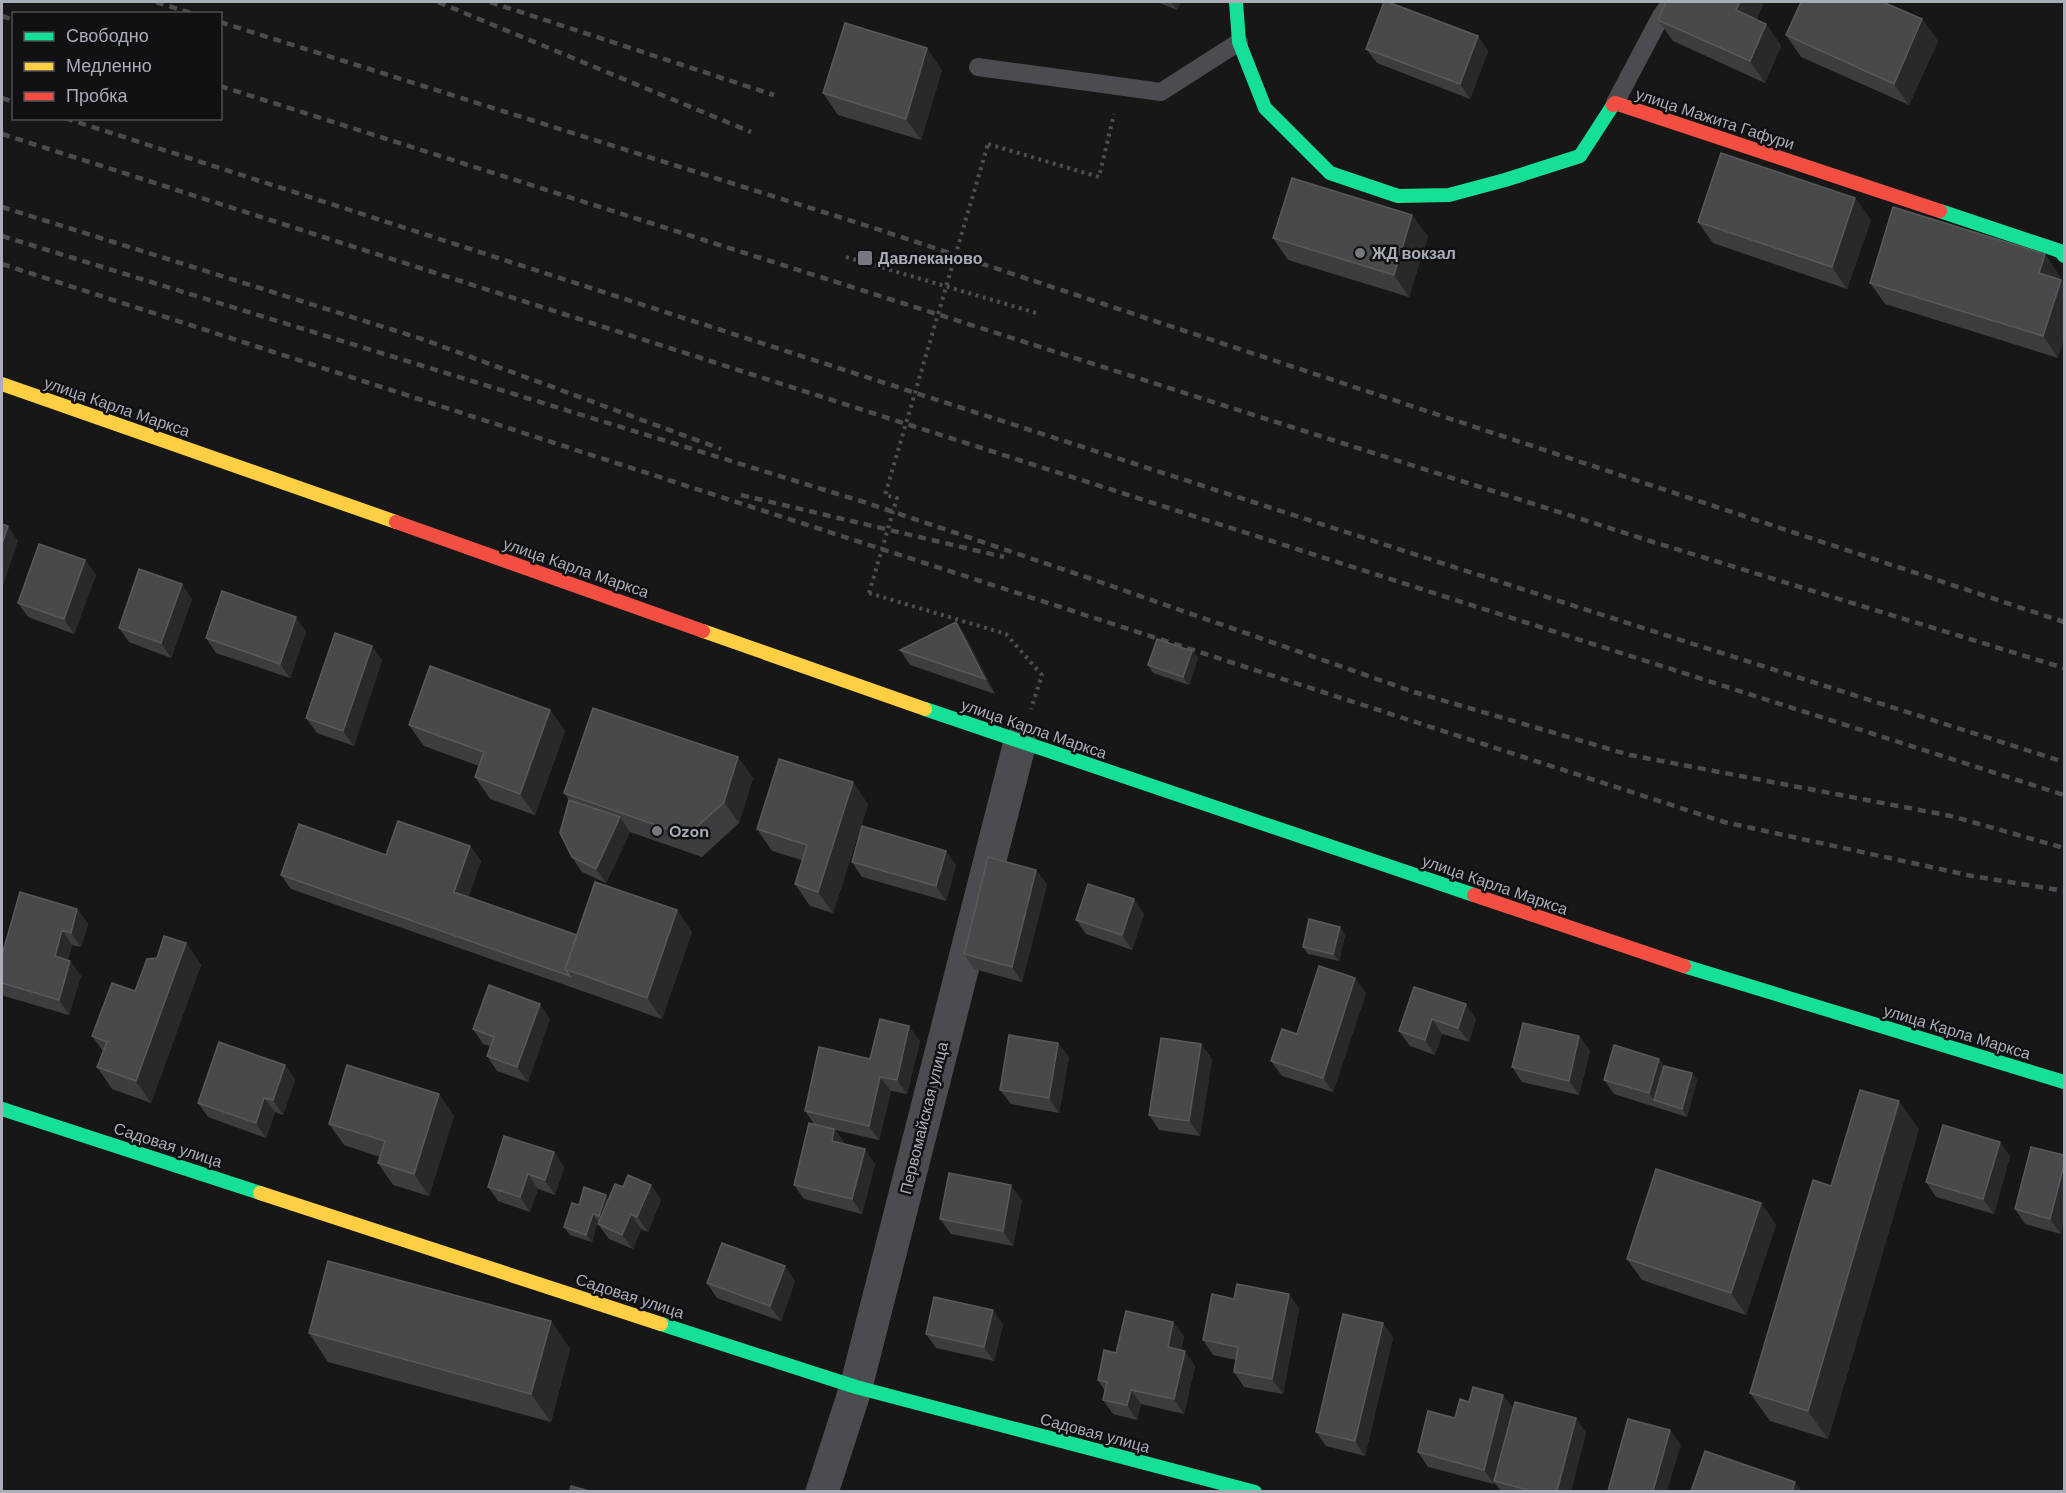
<svg xmlns="http://www.w3.org/2000/svg" width="2066" height="1493" font-family="'DM Sans',sans-serif">
<rect width="100%" height="100%" fill="#171717"/>
<g fill="none" stroke-linecap="round" stroke-linejoin="round">
<path stroke="#4d4e52" stroke-width="4" stroke-dasharray="3 4.5" stroke-linecap="butt" d="M988,144L1099,177L1114,114
M846,257L1040,314
M869,593L1006,634L1042,675L1031,709"/>
<path stroke="#4b4c50" stroke-width="18" d="M978,67L1161,92L1239,42
M1615,103L1661,16L1671,2"/>
<path stroke="#4b4c50" stroke-width="33" d="M822,1492L856,1387L1020,742"/>
<path stroke="#16e098" stroke-width="14" d="M1236,2L1239,42L1265,108L1330,173L1398,196L1449,195L1505,180L1580,156L1613,105
M1940,211L2060,251L2064,256
M925,709L1474,895
M1684,966L2064,1082
M2,1109L260,1193
M661,1324L856,1387L1255,1492"/>
<path stroke="#ffcf43" stroke-width="14" d="M2,384L396,522
M703,631L925,709
M260,1193L661,1324"/>
<path stroke="#f24e42" stroke-width="14" d="M1613,105L1615,103L1940,211
M396,522L703,631
M1474,895L1684,966"/>
<path stroke="#4b4c4f" stroke-width="4.5" stroke-dasharray="8 6" stroke-linecap="butt" d="M156,2L194,14
M438,2L751,132
M490,2L774,95
M2,16L14,20
M220,22L874,228L2064,622
M220,86L1650,541L2064,668
M2,98L14,102
M65,118L1618,620L2064,762
M2,134L2064,795
M2,207L422,339L721,449
M2,236L867,503L1083,576L1414,692L1630,755L1951,816L2064,848
M2,264L1724,822L1972,876L2064,891
M741,495L1004,557"/>
<path stroke="#4d4e52" stroke-width="4" stroke-dasharray="3 4.5" stroke-linecap="butt" d="M869,593L897,498L885,495L988,144"/>
</g>
<path fill="#3d3d3f" d="M1157,2H1181L1177,10Z
M1666,2H1761L1763,5L1756,20L1766,24L1781,46L1765,83L1673,41L1658,20Z
M1922,19L1938,41L1909,105L1801,57L1786,35Z
M1478,36L1488,51L1470,99L1377,63L1366,49Z
M942,70L921,140L838,115L823,93Z
M1855,198L1871,220L1847,289L1713,243L1698,222Z
M1428,236L1409,297L1288,260L1273,238Z
M2060,276L2059,279L2058,358L1885,304L1870,283Z
M85,560L96,575L74,634L28,617L18,603Z
M192,599L171,658L129,642L119,628Z
M956,622L966,637L995,694L910,665L900,650Z
M306,632L290,678L216,653L206,638Z
M1192,651L1198,658L1189,685L1153,673L1148,665Z
M382,660L354,746L317,733L306,718Z
M550,710L565,731L535,815L490,799L475,777L479,766L424,746L409,725Z
M753,778L739,823L702,857L630,832L606,883L582,872L572,857L569,800L564,793Z
M868,804L833,913L810,906L795,884L802,860L772,851L757,829Z
M470,846L481,861L468,897L577,935L677,910L692,932L662,1019L291,889L281,875L386,855Z
M852,862L956,865L946,901L862,877Z
M1036,870L1047,885L1022,982L974,969L964,954Z
M77,909L88,924L81,947L72,945L68,960L70,961L81,976L69,1015L4,996L2,992V955Z
M1144,914L1132,950L1086,934L1076,920Z
M1345,935L1339,961L1308,954L1303,947Z
M186,943L201,965L151,1103L112,1089L97,1067L103,1051L92,1036L135,991L157,958Z
M1414,987L1476,1019L1469,1042L1442,1034L1435,1055L1410,1046L1399,1031Z
M1366,993L1333,1092L1282,1076L1271,1061Z
M550,1019L528,1082L497,1071L487,1056L490,1046L483,1044L473,1029Z
M1579,1036L1590,1051L1579,1095L1522,1082L1512,1067Z
M920,1041L907,1094L891,1091L879,1140L835,1130L845,1144L875,1164L862,1214L804,1199L794,1185L814,1124L805,1111L870,1059Z
M1201,1044L1212,1059L1200,1136L1159,1130L1149,1115Z
M1069,1057L1059,1113L1011,1104L1000,1090Z
M1659,1059L1664,1066L1692,1073L1697,1080L1687,1117L1614,1094L1604,1080Z
M285,1065L295,1080L283,1115L275,1112L266,1138L208,1117L198,1103Z
M439,1094L454,1116L429,1196L393,1185L378,1163L380,1157L344,1145L329,1124Z
M1919,1129L1828,1439L1770,1421L1750,1393L1831,1186Z
M554,1152L564,1167L555,1195L538,1189L530,1212L498,1201L488,1187Z
M2064,1155L2061,1234L2025,1224L2015,1209Z
M2010,1156L1994,1214L1936,1197L1926,1182Z
M651,1185L661,1200L648,1232L641,1229L633,1249L609,1239L598,1224L599,1222L598,1221L592,1242L570,1235L564,1227L579,1205L609,1199L623,1187Z
M1022,1200L1013,1246L951,1234L940,1219Z
M1761,1203L1776,1225L1746,1315L1642,1280L1627,1259Z
M795,1281L781,1321L717,1298L707,1283Z
M1289,1294L1299,1309L1283,1394L1244,1387L1234,1372L1236,1360L1213,1355L1203,1340L1234,1299Z
M993,1310L1003,1325L994,1361L936,1348L926,1334Z
M551,1321L570,1349L551,1422L328,1362L309,1333Z
M1383,1323L1393,1338L1365,1456L1326,1446L1316,1432Z
M1184,1336L1181,1350L1195,1366L1184,1414L1141,1404L1137,1420L1113,1414L1103,1400L1105,1391L1098,1380L1116,1353Z
M1469,1402L1576,1418L1586,1433L1571,1491H1501L1495,1483L1494,1484L1428,1467L1418,1452L1455,1418Z"/>
<path fill="#29292a" d="M1171,2H1181L1177,10Z
M1740,2H1761L1763,5L1751,32L1736,10Z
M1922,19L1938,41L1909,105L1894,84Z
M1766,24L1781,46L1765,83L1750,61Z
M1478,36L1488,51L1470,99L1460,84Z
M927,48L942,70L921,140L906,119Z
M1855,198L1871,220L1847,289L1832,267Z
M1412,215L1428,236L1409,297L1394,275Z
M2045,254L2060,276L2054,295L2039,273Z
M2061,280L2064,285V338L2058,358L2043,336Z
M8,526L18,541L2,588V544Z
M85,560L96,575L74,634L64,619Z
M182,584L192,599L171,658L161,643Z
M296,617L306,632L290,678L280,664Z
M956,622L966,637L995,694L985,679Z
M372,646L382,660L354,746L343,731Z
M1192,651L1198,658L1189,685L1183,677Z
M550,710L565,731L535,815L520,794Z
M738,757L753,778L739,823L724,802Z
M853,782L868,804L833,913L818,892Z
M620,817L630,832L606,883L596,869Z
M470,846L481,861L465,907L454,892Z
M946,851L956,865L946,901L936,886Z
M1036,870L1047,885L1022,982L1012,967Z
M1134,899L1144,914L1132,950L1122,935Z
M77,909L88,924L81,947L71,933Z
M677,910L692,932L662,1019L647,998Z
M1340,927L1345,935L1339,961L1333,954Z
M62,930L72,945L65,971L55,956Z
M186,943L201,965L151,1103L136,1081Z
M70,961L81,976L69,1015L59,1000Z
M1355,978L1366,993L1333,1092L1323,1078Z
M540,1004L550,1019L528,1082L517,1067Z
M1466,1004L1476,1019L1469,1042L1458,1028Z
M1432,1019L1442,1034L1435,1055L1425,1040Z
M909,1026L920,1041L907,1094L897,1080Z
M1579,1036L1590,1051L1579,1095L1569,1081Z
M1058,1043L1069,1057L1059,1113L1049,1098Z
M1201,1044L1212,1059L1200,1136L1189,1121Z
M1659,1059L1669,1073L1654,1100L1649,1093Z
M285,1065L295,1080L283,1115L273,1100Z
M1692,1073L1697,1080L1687,1117L1682,1109Z
M880,1077L891,1091L879,1140L869,1126Z
M439,1094L454,1116L429,1196L414,1174Z
M264,1098L275,1112L266,1138L256,1123Z
M1899,1101L1919,1129L1828,1439L1808,1411Z
M834,1129L845,1144L832,1141Z
M2000,1142L2010,1156L1994,1214L1983,1199Z
M865,1149L875,1164L862,1214L852,1199Z
M554,1152L564,1167L555,1195L545,1180Z
M2064,1165V1219L2061,1234L2050,1219Z
M528,1174L538,1189L530,1212L520,1197Z
M651,1185L661,1200L648,1232L637,1217Z
M1011,1185L1022,1200L1013,1246L1003,1231Z
M606,1195L611,1202L604,1223L599,1216Z
M1761,1203L1776,1225L1746,1315L1731,1293Z
M593,1214L598,1221L592,1242L586,1235Z
M631,1214L641,1229L633,1249L622,1235Z
M785,1266L795,1281L781,1321L770,1306Z
M1289,1294L1299,1309L1283,1394L1272,1379Z
M993,1310L1003,1325L994,1361L984,1347Z
M551,1321L570,1349L551,1422L531,1394Z
M1173,1322L1184,1336L1178,1362L1168,1347Z
M1383,1323L1393,1338L1365,1456L1355,1441Z
M1185,1351L1195,1366L1184,1414L1174,1399Z
M1131,1390L1141,1404L1137,1420L1127,1405Z
M1503,1395L1514,1409L1494,1481V1484L1484,1470Z
M1576,1418L1586,1433L1571,1491H1557Z
M1670,1430L1681,1445L1667,1491H1653Z
M1795,1482L1802,1491H1792Z"/>
<path fill="#49494c" stroke="#58595d" stroke-width="1.5" d="M1384,2H1388L1478,36L1460,84L1366,49Z
M1666,2H1740L1736,10L1766,24L1750,61L1658,20Z
M1801,2H1883L1922,19L1894,84L1786,35Z
M845,23L927,48L906,119L823,93Z
M1721,153L1855,198L1832,267L1698,222Z
M1292,178L1412,215L1394,275L1273,238Z
M1893,207L2045,254L2039,273L2061,280L2043,336L1870,283Z
M2,524L8,526L2,544Z
M39,544L85,560L64,619L18,603Z
M139,569L182,584L161,643L119,628Z
M222,591L296,617L280,664L206,638Z
M956,622L985,679L900,650Z
M335,633L372,646L343,731L306,718Z
M1157,639L1192,651L1183,677L1148,665Z
M430,666L550,710L520,794L475,777L484,752L409,725Z
M593,708L738,757L724,802L687,836L564,793Z
M779,759L853,782L818,892L795,884L807,845L757,829Z
M569,800L620,817L596,869L572,857L560,833Z
M398,821L470,846L454,892L577,935L565,969L570,976L281,875L299,824L386,855Z
M862,826L946,851L936,886L852,862Z
M988,857L1036,870L1012,967L964,954Z
M595,882L677,910L647,998L565,969Z
M1088,884L1134,899L1122,935L1076,920Z
M20,892L77,909L71,933L62,930L55,956L70,961L59,1000L2,983V955Z
M1309,919L1340,927L1333,954L1303,947Z
M164,936L186,943L136,1081L97,1067L107,1042L92,1036L112,983L135,991L147,959L157,958Z
M1319,966L1355,978L1323,1078L1271,1061L1282,1029L1297,1034Z
M489,985L540,1004L517,1067L487,1056L494,1037L473,1029Z
M1414,987L1466,1004L1458,1028L1432,1019L1425,1040L1399,1031Z
M880,1019L909,1026L897,1080L880,1077L869,1126L805,1111L819,1047L870,1059Z
M1523,1023L1579,1036L1569,1081L1512,1067Z
M1009,1035L1058,1043L1049,1098L1000,1090Z
M1161,1038L1201,1044L1189,1121L1149,1115Z
M219,1042L285,1065L273,1100L264,1098L256,1123L198,1103Z
M1614,1045L1659,1059L1649,1093L1604,1080Z
M347,1065L439,1094L414,1174L378,1163L385,1141L329,1124Z
M1664,1066L1692,1073L1682,1109L1654,1100Z
M1860,1090L1899,1101L1808,1411L1750,1393L1813,1180L1831,1186Z
M809,1123L834,1129L832,1141L865,1149L852,1199L794,1185Z
M1943,1125L2000,1142L1983,1199L1926,1182Z
M504,1136L554,1152L545,1180L528,1174L520,1197L488,1187Z
M2031,1147L2064,1155V1165L2050,1219L2015,1209Z
M1656,1169L1761,1203L1731,1293L1627,1259Z
M949,1173L1011,1185L1003,1231L940,1219Z
M628,1175L651,1185L637,1217L631,1214L622,1235L598,1224L615,1184L623,1187Z
M584,1187L606,1195L599,1216L593,1214L586,1235L564,1227L572,1203L579,1205Z
M722,1243L785,1266L770,1306L707,1283Z
M328,1261L551,1321L531,1394L309,1333Z
M1237,1284L1289,1294L1272,1379L1234,1372L1238,1347L1203,1340L1212,1294L1234,1299Z
M934,1297L993,1310L984,1347L926,1334Z
M1126,1311L1173,1322L1168,1347L1185,1351L1174,1399L1131,1390L1127,1405L1103,1400L1107,1382L1098,1380L1104,1350L1116,1353Z
M1343,1314L1383,1323L1355,1441L1316,1432Z
M1473,1387L1503,1395L1484,1470L1418,1452L1428,1411L1455,1418L1460,1399L1469,1402Z
M1515,1402L1576,1418L1557,1491H1532L1494,1481Z
M1628,1419L1670,1430L1653,1491H1608Z
M1705,1451L1795,1482L1792,1491H1691Z
M571,1486L589,1491H570Z"/>
<g fill="#757880" stroke="#111113" stroke-width="2">
<circle cx="1360" cy="253" r="6"/>
<rect x="857" y="250" width="16" height="16" rx="3"/>
<circle cx="657" cy="831" r="6"/>
</g>
<g text-anchor="middle" dominant-baseline="central" stroke-width="5" stroke-linejoin="round" paint-order="stroke">
<g font-size="16" fill="#a8adb8" stroke="#111113">
<text transform="translate(1715 119) rotate(18)">улица Мажита Гафури</text>
<text transform="translate(117 407) rotate(19)">улица Карла Маркса</text>
<text transform="translate(576 568) rotate(19)">улица Карла Маркса</text>
<text transform="translate(1034 729) rotate(19)">улица Карла Маркса</text>
<text transform="translate(1495 885) rotate(19)">улица Карла Маркса</text>
<text transform="translate(1957 1032) rotate(17)">улица Карла Маркса</text>
<text transform="translate(924 1118) rotate(-76)">Первомайская улица</text>
<text transform="translate(168 1145) rotate(18)">Садовая улица</text>
<text transform="translate(630 1296) rotate(18)">Садовая улица</text>
<text transform="translate(1095 1433) rotate(15)">Садовая улица</text>
</g>
<g font-size="16" font-weight="bold" fill="#a8adb8" stroke="#111113" text-anchor="start">
<text x="1372" y="253">ЖД вокзал</text>
<text x="878" y="258">Давлеканово</text>
<text x="669" y="831">Ozon</text>
</g>
</g>
<rect width="2066" height="1493" fill="none" stroke="#a8adb8" stroke-width="6"/>
<rect x="12" y="12" width="210" height="108" fill="#111113" stroke="#4d4f55" stroke-width="1.5"/>
<rect x="24" y="32" width="30" height="9" fill="#16e098" stroke="#4d4f55" stroke-width="1.5"/>
<text x="66" y="42" font-size="18" fill="#a8adb8">Свободно</text>
<rect x="24" y="62" width="30" height="9" fill="#ffcf43" stroke="#4d4f55" stroke-width="1.5"/>
<text x="66" y="72" font-size="18" fill="#a8adb8">Медленно</text>
<rect x="24" y="92" width="30" height="9" fill="#f24e42" stroke="#4d4f55" stroke-width="1.5"/>
<text x="66" y="102" font-size="18" fill="#a8adb8">Пробка</text>
</svg>
